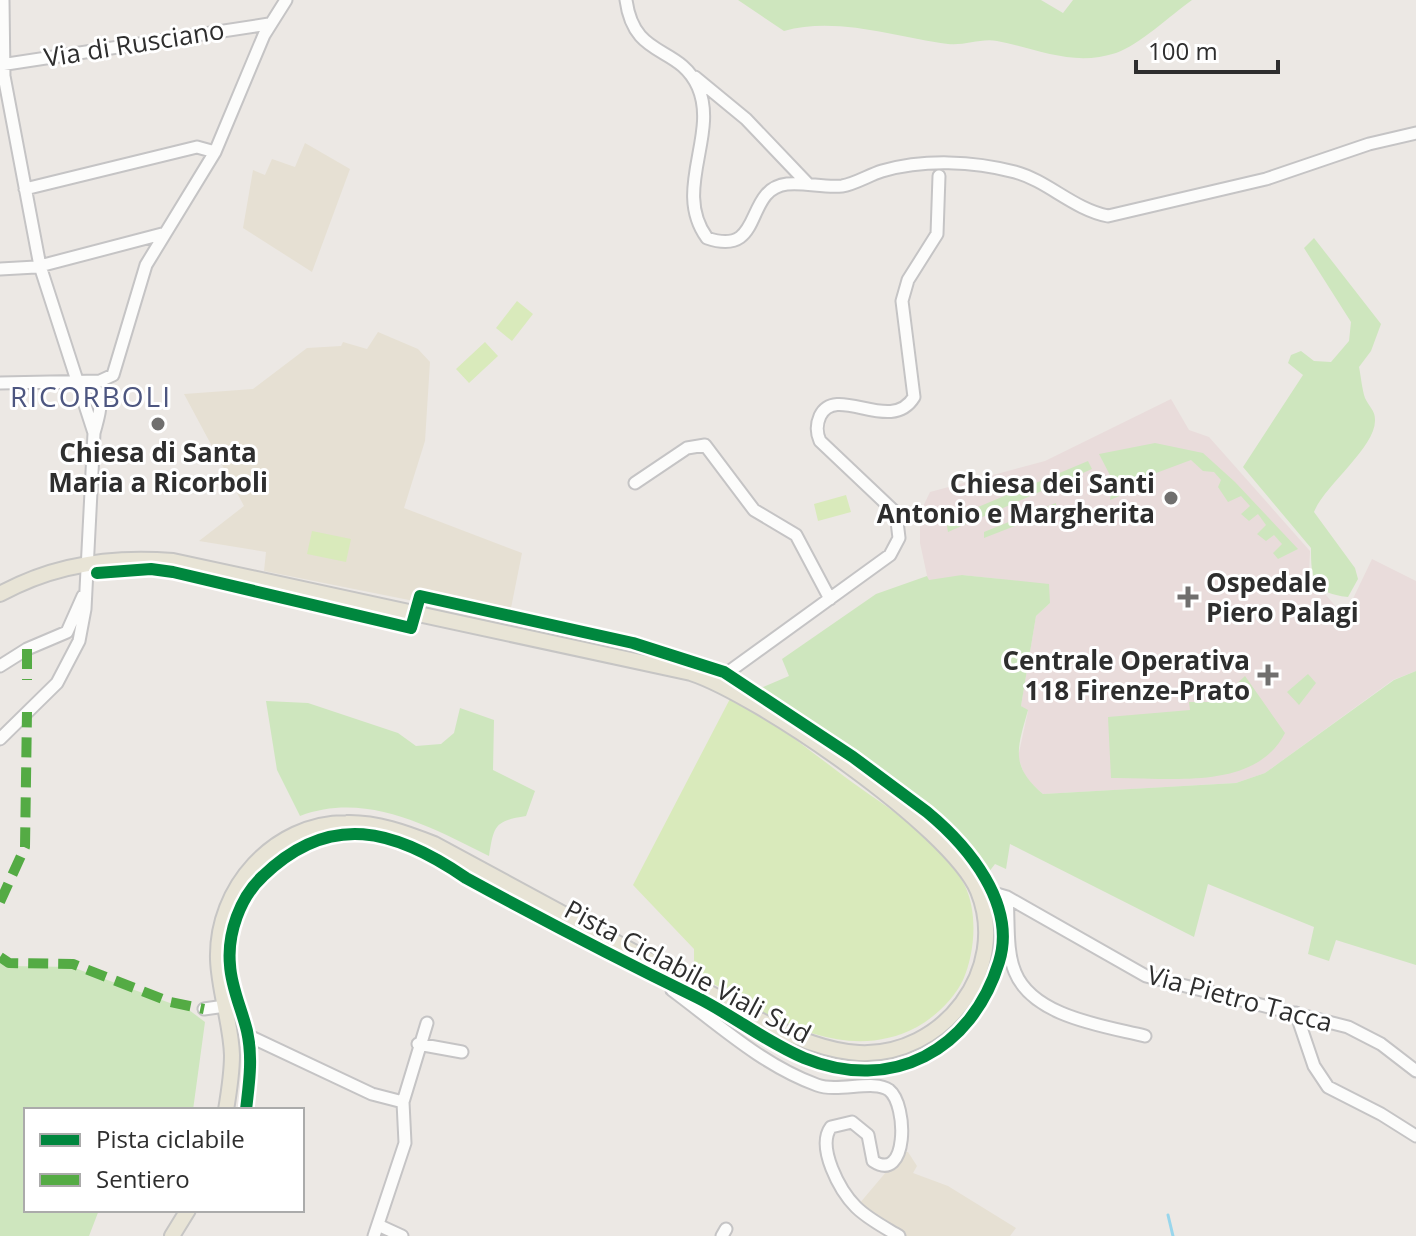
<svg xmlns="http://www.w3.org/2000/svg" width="1416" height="1236" font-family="'Open Sans',sans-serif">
<rect width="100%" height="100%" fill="#ece8e4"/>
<path fill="#e6e0d3" d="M305,143L350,169L312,272L243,228L253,170L265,175L272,159L295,167Z
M378,332L418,349L430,362L425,441L404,508L522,553L511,608L416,593L414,601L264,571L266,552L199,541L244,506L184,394L253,389L307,348L341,346L343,342L367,349Z
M903,1152H908L917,1166L913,1173L948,1186L1016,1228L1010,1236H906L859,1204Z"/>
<path fill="#e9dcdb" d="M1171,399L1189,430L1209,437L1310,551L1309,575L1337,608L1349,607L1372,559L1416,581V671L1393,680L1265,773L1236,783L1043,794L1026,779L1018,757L1028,711L1021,706L1036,616L1050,603L1000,579L962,575L945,580H928L920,543V513L930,492L1045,461Z"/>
<path fill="#cee6be" d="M738,0H1041L1063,13L1073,0H1192C1171,15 1139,45 1116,53C1073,67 1039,49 997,41C981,38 964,46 948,44C896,37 836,16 784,31Z
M1314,238L1381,324L1371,351L1359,367C1361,377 1362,389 1365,398C1369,407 1375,410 1375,420C1376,447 1325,485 1314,512L1355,568L1358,579L1348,597C1313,593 1311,580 1311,548L1243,467L1303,375L1288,363L1291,355L1301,351L1314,361L1331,362L1349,341L1351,322L1304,248Z
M1155,443L1203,453L1235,482L1298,549L1278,559L1273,553L1282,544L1274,535L1266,541L1257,534L1266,525L1258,514L1249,521L1241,514L1250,506L1241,496L1228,502L1218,487L1221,480L1214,472L1203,471L1191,460L1140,479L1143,486L1110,500L1113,481L1099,454Z
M1088,461L1092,469L948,532L947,526L959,515Z
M1056,503V510L984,538V532Z
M962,575L1049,584L1050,603L1036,616L1021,706L1028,710C1017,749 1010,766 1043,794L1236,783L1265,773L1394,680L1416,671V965L1336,940L1329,961L1308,954L1314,927L1208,884L1194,937L1010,844L1006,869L995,864L985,877L952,833L927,812L756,690L789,676L782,659L876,594L927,576L929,580Z
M1308,674L1316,683L1299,705L1287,692Z
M1245,676L1285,733C1255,792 1168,777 1111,778L1108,717L1190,710L1189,702H1226L1228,692Z
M266,701L308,703L398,733L416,746L441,744L454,733L460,708L494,720L493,770L535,791L526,816C494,821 494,826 489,856C430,827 367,791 300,816L277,770Z
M0,962L9,966L72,967L189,1010L205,1022L193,1110H26V1210H99L89,1236H0Z"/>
<path fill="#d9eabb" d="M517,301L533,314L512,341L496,328Z
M485,342L498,356L469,383L456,369Z
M846,495L851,512L818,521L814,504Z
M312,531L351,539L346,562L307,554Z
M732,695C771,720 808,749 845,777C886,808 942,838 965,886C978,913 975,953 963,980C954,999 935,1017 917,1027C840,1068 759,1011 694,972V949L633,885Z"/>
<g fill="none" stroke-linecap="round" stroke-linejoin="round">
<path stroke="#99d6ec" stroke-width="3" d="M1168,1215L1173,1236"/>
<defs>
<path id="minor" d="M3,0L4,76L40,266L94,433
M626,0C634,60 679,44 698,87C719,135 672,190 707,238C765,258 743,189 787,184C805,182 824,188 842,186C855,184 869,175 882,171C924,159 973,161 1015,172C1048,181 1073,209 1108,216L1266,179L1369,144L1416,133
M0,65L269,24
M695,77L746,119L808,184
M25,189L197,147L215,152
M0,269L36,267L162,234
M0,383L100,381L113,375L146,265L215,152L264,35L286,0
M635,483L687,448L705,445L754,510L796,535L830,599
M0,666L27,649L67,632L83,596
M716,681L890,555L899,538L896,513L820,441C816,432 816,425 820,416C836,383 891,435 914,397L902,301L908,280L937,234L939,176
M0,739L57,683L79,641L85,609L94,433C99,414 107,396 89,382
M976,888L1007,897L1146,976L1348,1027L1381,1044L1416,1071
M1007,897C1009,920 1006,951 1015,972C1033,1017 1105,1026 1145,1036
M677,976L672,990C718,1024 762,1065 817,1085C838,1093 874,1079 889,1090C908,1105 908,1184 873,1161L868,1135L852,1122L831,1127C816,1147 840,1191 856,1207C868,1219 884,1227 899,1236
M222,985L234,986L249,1036L372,1094L403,1102L405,1143L374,1236
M204,1009L225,1006
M1296,1013L1314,1066L1328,1087L1381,1114L1416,1136
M418,1044L462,1052
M403,1102L427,1023
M378,1225L402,1236
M722,1236L726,1229"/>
<path id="major" d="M0,594C54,564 113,556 173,561L691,673C758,695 951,827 978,891C1010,970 943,1057 859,1053C826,1051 797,1038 767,1024L434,844C406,833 376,822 346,823C274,823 216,888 218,959C219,991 231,1023 232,1055C232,1074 229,1092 226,1110
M172,1236L188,1210"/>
</defs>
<use href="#minor" stroke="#c5c4c5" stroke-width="15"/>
<use href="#major" stroke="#c6c5c4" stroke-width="18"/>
<use href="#minor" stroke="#fcfcfb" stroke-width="11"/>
<use href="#major" stroke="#e8e4d6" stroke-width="14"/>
<path stroke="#54ab44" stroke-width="10" stroke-dasharray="20 10" stroke-linecap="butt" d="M27,649V680
M0,902L25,847L27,712
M0,957L9,963L73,964L170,1002L204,1009"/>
<defs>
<path id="cycleway" d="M97,573L151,569L173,572L411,628L420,596L633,643L724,672L853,757L927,812C968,846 1017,904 999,962C972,1050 892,1094 804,1058C766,1042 734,1016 698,998C620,960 543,920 466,878C395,829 330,811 263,876C240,897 227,934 230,965C231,987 242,1010 247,1031C253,1058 249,1083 246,1110"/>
</defs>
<use href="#cycleway" stroke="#fff" stroke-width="17"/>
<use href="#cycleway" stroke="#00873e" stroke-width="12"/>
</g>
<g fill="#706f6e" stroke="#fff" stroke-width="3">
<circle cx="158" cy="424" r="8"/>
<circle cx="1171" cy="498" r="8"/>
<path d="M1184 585h8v8h8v8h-8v8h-8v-8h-8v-8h8z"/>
<path d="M1264 663h8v8h8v8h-8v8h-8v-8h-8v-8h8z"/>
</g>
<g text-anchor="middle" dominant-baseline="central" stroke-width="6" stroke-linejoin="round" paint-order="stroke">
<g font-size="26" fill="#2e2e2e" stroke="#fff">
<text transform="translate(134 43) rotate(-9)">Via di Rusciano</text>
<text transform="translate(688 971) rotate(28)">Pista Ciclabile Viali Sud</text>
<text transform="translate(1240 998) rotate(15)">Via Pietro Tacca</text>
</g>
<g font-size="26" font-weight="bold" fill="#2e2e2e" stroke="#fff" text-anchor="end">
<text x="158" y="452" text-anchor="middle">Chiesa di Santa<tspan x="158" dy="30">Maria a Ricorboli</tspan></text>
<text x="1155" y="483">Chiesa dei Santi<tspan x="1155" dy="30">Antonio e Margherita</tspan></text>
<text x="1206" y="582" text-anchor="start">Ospedale<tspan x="1206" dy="30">Piero Palagi</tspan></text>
<text x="1250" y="660">Centrale Operativa<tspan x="1250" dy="30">118 Firenze-Prato</tspan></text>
</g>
<g font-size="28" letter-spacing="2" fill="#4d5680" stroke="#fff">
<text x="91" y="396">RICORBOLI</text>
</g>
</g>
<rect x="24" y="1108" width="280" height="104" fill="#ffffff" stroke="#ababab" stroke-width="2"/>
<rect x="40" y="1134" width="40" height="12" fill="#00873e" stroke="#ababab" stroke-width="2"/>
<text x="96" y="1148" font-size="24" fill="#2e2e2e">Pista ciclabile</text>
<rect x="40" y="1174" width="40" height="12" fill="#54ab44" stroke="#ababab" stroke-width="2"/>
<text x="96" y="1188" font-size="24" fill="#2e2e2e">Sentiero</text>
<path d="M1136 60v12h142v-12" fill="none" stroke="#2e2e2e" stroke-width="4"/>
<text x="1148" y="60" font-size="24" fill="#2e2e2e" stroke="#ffffff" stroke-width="6" paint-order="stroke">100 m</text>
</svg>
